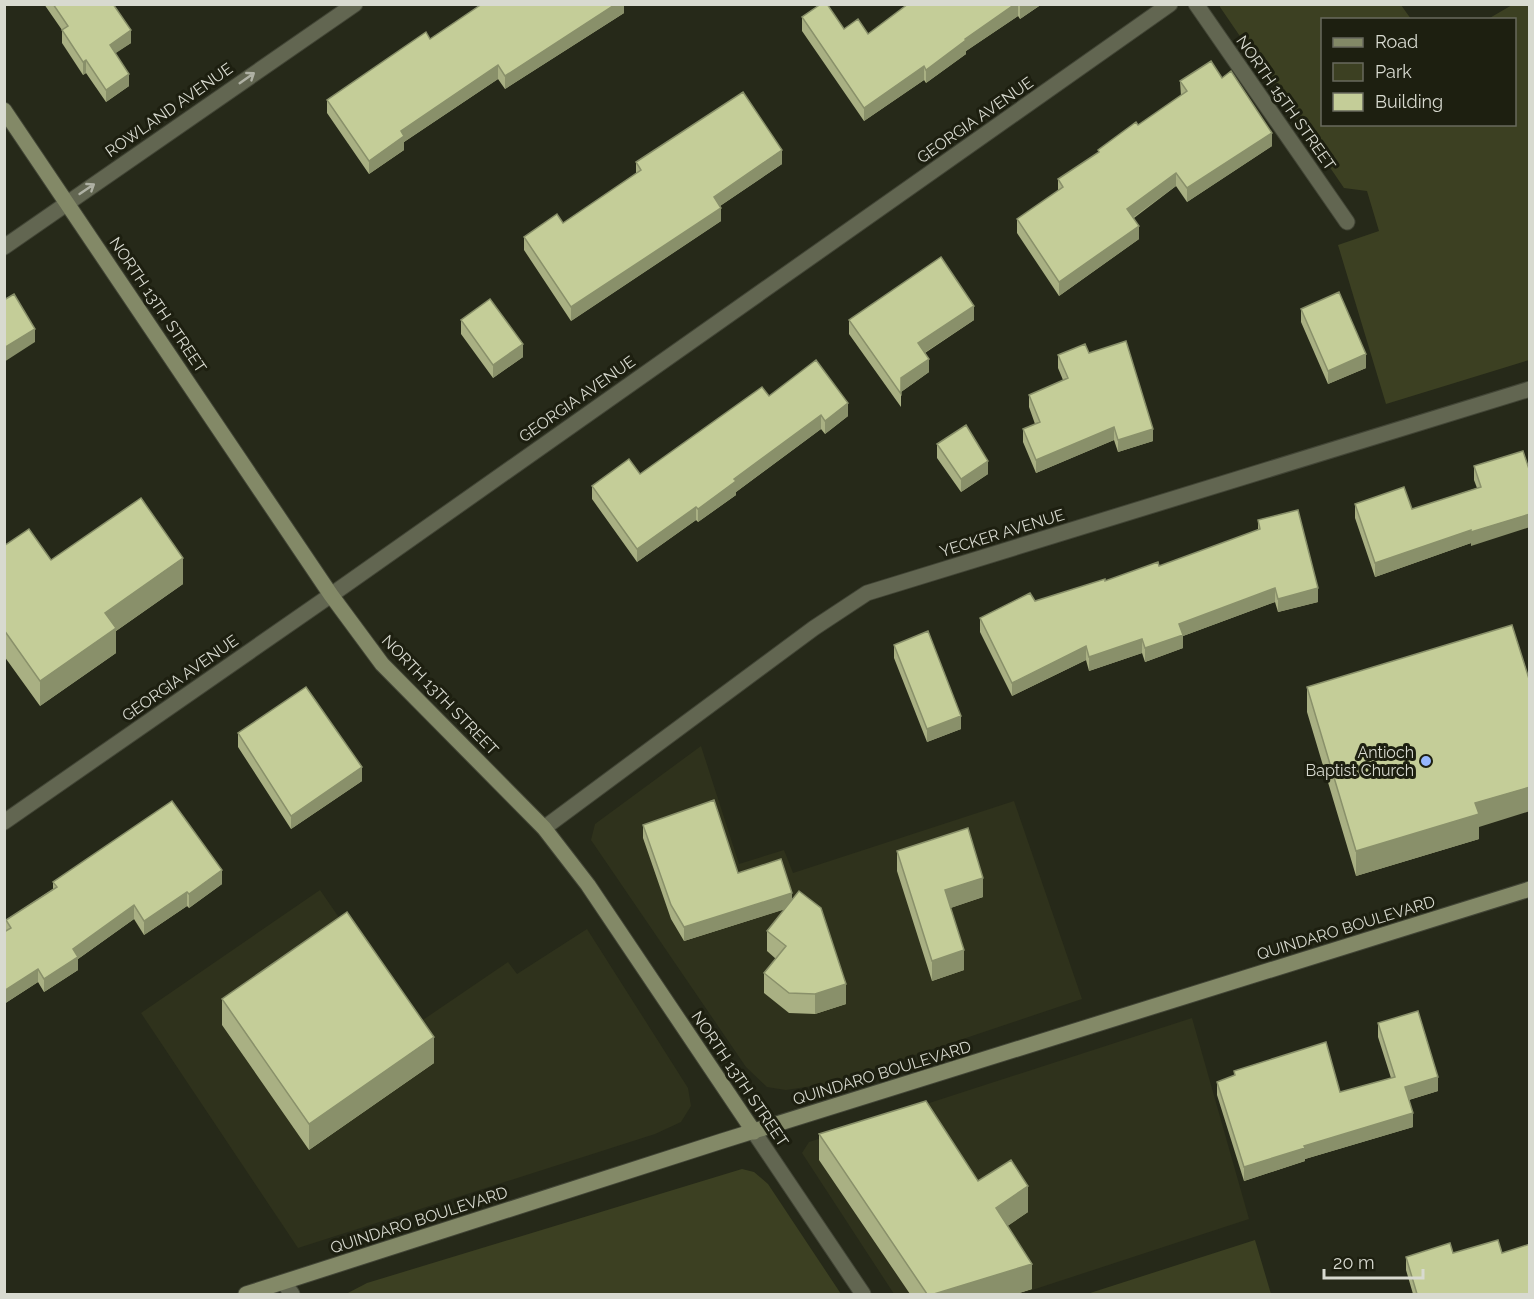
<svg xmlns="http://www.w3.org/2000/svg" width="1534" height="1299" font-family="Raleway,sans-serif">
<rect width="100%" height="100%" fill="#262919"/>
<path fill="#2f321c" d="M701,746L739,864L784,850L793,873L1014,801L1082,999L832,1083L786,1090L767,1087L746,1067L591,840L595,824Z
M320,890L414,1026L508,962L517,974L587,929L688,1088L691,1106L681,1122L655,1134L298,1248L141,1013Z
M1192,1018L1249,1219L1020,1294H894L802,1153L809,1142Z"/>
<path fill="#3c4022" d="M1220,5H1401L1411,19L1322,20V124H1514V20L1488,19L1512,5H1529V360L1386,404L1338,245L1379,231L1367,191L1344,188L1220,7Z
M742,1169L754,1172L768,1184L841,1294H346L367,1283Z
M1255,1240L1271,1294H1087Z"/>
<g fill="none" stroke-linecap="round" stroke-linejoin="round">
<defs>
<path id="street" d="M1196,4L1347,222
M4,247L355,4
M4,822L331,595L1170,4
M544,828L814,628L867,593L1530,389
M754,1132L863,1294
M284,1283L292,1294"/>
<path id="secondary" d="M4,110L331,595L382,664L544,828L588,885L754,1132
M246,1294L722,1141L1530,889"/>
</defs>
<use href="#street" stroke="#424536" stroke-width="17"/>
<use href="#secondary" stroke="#424536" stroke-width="17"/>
<use href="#street" stroke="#626651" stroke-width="15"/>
<use href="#secondary" stroke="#838967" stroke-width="15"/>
</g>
<path fill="#a9b083" d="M44,4H113L131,43L115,53L129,86L106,102L86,73L83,75L62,43V30Z
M482,4H624V13L505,89L498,79L404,142V150L369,174L327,113V100L430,39Z
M908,4H1042L1020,19L1018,16L966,51V54L926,83L924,80L864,121L802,31V17L844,29L868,34Z
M1222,78L1272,146L1187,202L1176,186L1134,218L1139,239L1059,296L1017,233V219L1058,191V179L1098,153V150L1138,125L1181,96L1180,81Z
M636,162L782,164L720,206L721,221L571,321L524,250V237L563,223L636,174Z
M1301,309L1366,368L1328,384L1301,322Z
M461,320L523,357L493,378L461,334Z
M849,320H974L925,353L929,372L901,392V407L849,334Z
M1089,353L1153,441L1118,452L1114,440L1036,473L1023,442V429L1035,424L1029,407V395L1063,380L1058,368V355Z
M769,396L848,416L825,434L821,429L736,492V495L698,522L696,520L637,562L592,499V486L640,474Z
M937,444L988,474L961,492L937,458Z
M1523,451L1471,546V543L1375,577L1355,518V504L1412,509L1477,488L1474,480V466Z
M1258,520L1318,602L1278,612L1275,602L1183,636V648L1145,662L1142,653L1089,671L1086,660L1012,696L980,632V618L1035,601L1159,566L1258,530Z
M4,546L51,560L183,584L116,631V653L40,706L4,656Z
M894,645L961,729L927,742L894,658Z
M1307,687L1479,827V839L1356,876L1307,712Z
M238,733L362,781L291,829L238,747Z
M643,825L792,900L846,1004L815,1014L789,1013L764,993V973L776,959L767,951V931L785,909L684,941L671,919L643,838Z
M897,851L983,897L950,908L964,970L932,981L897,871Z
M53,882L222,884L189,908L187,906L144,935L134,919L78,959V970L44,992L38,982L4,1004V932L6,931V920L53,889Z
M222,999L434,1063L309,1150L222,1025Z
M1378,1023L1438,1091L1409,1100L1413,1127L1305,1159V1161L1244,1181L1217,1095V1082L1234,1076V1071L1340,1092L1391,1078L1378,1037Z
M819,1134L978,1181L1028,1212L1007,1226L1032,1289L1016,1294H910L819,1160Z
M1453,1253H1502L1530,1294H1413L1406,1270V1257Z"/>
<path fill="#89906a" d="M616,4L624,5V13L505,89V76Z
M1015,4H1018V16L966,51V54L926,83V70L965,39Z
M1021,4H1042L1020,19V5Z
M131,30V43L110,57V45Z
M86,60V73L83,75V62Z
M498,65V79L404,142V150L369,174V161L401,131Z
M924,66V80L864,121V108Z
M129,74V86L106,102V90Z
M1272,133V146L1187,202V188Z
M782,150V164L714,210V197Z
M1176,173V186L1127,222V209Z
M721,208V221L571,321V307Z
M1139,226V239L1059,296V282Z
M974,306V320L918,357V343Z
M35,329V342L4,362V348Z
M523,344V357L493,378V365Z
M1366,354V368L1328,384V371Z
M929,359V372L901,392V378Z
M848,403V416L825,434V421Z
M821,415V429L736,492V495L698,522V509L734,479Z
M1114,427V440L1036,473V460Z
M1153,429V441L1118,452V440Z
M988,461V474L961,492V479Z
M696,507V520L637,562V549Z
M1530,514V527L1471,546V532Z
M1471,530V543L1375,577V563Z
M183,558V584L116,631V653L40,706V681L105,613Z
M1275,588V602L1183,636V648L1145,662V648L1179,624Z
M1318,588V602L1278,612V599Z
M1142,639V653L1089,671V657Z
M1086,646V660L1012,696V683Z
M961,716V729L927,742V729Z
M362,767V781L291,829V816Z
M1530,787V811L1479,827V839L1356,876V851L1475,803Z
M222,870V884L189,908V894Z
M983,878V897L945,910V890Z
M187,892V906L144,935V921Z
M792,893V907L684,941V927Z
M134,905V919L78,959V970L44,992V979L73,949Z
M964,950V970L932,981V961Z
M38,969V982L4,1004V991Z
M846,984V1004L815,1014V994Z
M434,1037V1063L309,1150V1124Z
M1438,1077V1091L1405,1101V1087Z
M1413,1113V1127L1305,1159V1161L1244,1181V1167L1304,1146Z
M1028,1186V1212L996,1234V1208Z
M1032,1264V1289L1016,1294H934Z"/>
<path fill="#c4cd98" stroke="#89906a" stroke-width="1.5" d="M53,4H113L131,30L110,45L129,74L106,90L86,60L83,62L62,30L68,26Z
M482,4H616L505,76L498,65L401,131L404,136L369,161L327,100L426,32L430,39Z
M821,4H827L844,29L858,19L868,34L908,4H1015L965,39L966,40L926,70L924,66L864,108L802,17Z
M1211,61L1222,78L1231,71L1272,133L1187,188L1176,173L1127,209L1139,226L1059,282L1017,219L1063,187L1058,179L1099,152L1098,150L1136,122L1138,125L1187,91L1180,81Z
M743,92L782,150L714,197L721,208L571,307L524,237L557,214L563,223L641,170L636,162Z
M941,257L974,306L918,343L929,359L901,378V394L849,320Z
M1339,292L1366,354L1328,371L1301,309Z
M14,294L35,329L4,348V300Z
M490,299L523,344L493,365L461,320Z
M1126,341L1153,429L1118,440L1114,427L1036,460L1023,429L1040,422L1029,395L1068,378L1058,355L1085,344L1089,353Z
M816,360L848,403L825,421L821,415L734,479L736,481L698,509L696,507L637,549L592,486L629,459L640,474L762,387L769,396Z
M966,425L988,461L961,479L937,444Z
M1523,451L1530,472V514L1471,532V530L1375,563L1355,504L1404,487L1412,509L1481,487L1474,466Z
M141,498L183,558L105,613L116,628L40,681L4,630V546L29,529L51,560Z
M1298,510L1318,588L1278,599L1275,588L1179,624L1183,635L1145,648L1142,639L1089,657L1086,646L1012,683L980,618L1030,593L1035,601L1105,579V581L1158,562L1159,566L1260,529L1258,520Z
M1512,625L1530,682V787L1475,803L1479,814L1356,851L1307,687Z
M928,631L961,716L927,729L894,645Z
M306,687L362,767L291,816L238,733Z
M714,800L738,873L781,859L792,893L684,927L671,905L643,825Z
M172,801L222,870L189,894L187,892L144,921L134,905L73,949L78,957L44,979L38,969L4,991V932L11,928L6,920L57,887L53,882Z
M968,828L983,878L945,890L964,950L932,961L897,851Z
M799,891L821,908L846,984L815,994L789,993L764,973L786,946L767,931Z
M347,912L434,1037L309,1124L222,999Z
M1418,1011L1438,1077L1405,1087L1413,1113L1304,1146L1305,1148L1244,1167L1217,1082L1235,1075L1234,1071L1326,1042L1340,1092L1395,1077L1378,1023Z
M926,1101L978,1181L1011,1160L1028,1186L996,1208L1032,1264L934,1294H927L819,1134Z
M1498,1240L1502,1253L1530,1244V1294H1417L1406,1257L1450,1243L1453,1253Z"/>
<defs><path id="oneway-shaft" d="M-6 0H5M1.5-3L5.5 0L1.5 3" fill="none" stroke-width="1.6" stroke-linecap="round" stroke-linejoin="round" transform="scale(1.5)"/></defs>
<g stroke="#afb1a4">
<use href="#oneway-shaft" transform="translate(247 78) rotate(-35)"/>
<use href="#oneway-shaft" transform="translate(87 189) rotate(-34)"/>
</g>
<circle fill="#96b6fd" stroke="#1d1f10" stroke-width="2" cx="1426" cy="761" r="6"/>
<g text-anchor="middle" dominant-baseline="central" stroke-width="6" stroke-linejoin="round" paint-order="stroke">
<g font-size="16" fill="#d8dad0" stroke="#1d1f10">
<text transform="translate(1286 103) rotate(55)">NORTH 15TH STREET</text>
<text transform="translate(169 110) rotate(-35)">ROWLAND AVENUE</text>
<text transform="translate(975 120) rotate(-35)">GEORGIA AVENUE</text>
<text transform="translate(158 305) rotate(56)">NORTH 13TH STREET</text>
<text transform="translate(577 399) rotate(-35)">GEORGIA AVENUE</text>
<text transform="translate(1002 533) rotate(-17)">YECKER AVENUE</text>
<text transform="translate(180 678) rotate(-35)">GEORGIA AVENUE</text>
<text transform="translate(440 695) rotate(46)">NORTH 13TH STREET</text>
<text transform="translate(1346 928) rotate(-17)">QUINDARO BOULEVARD</text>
<text transform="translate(882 1073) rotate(-17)">QUINDARO BOULEVARD</text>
<text transform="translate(740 1079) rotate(56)">NORTH 13TH STREET</text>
<text transform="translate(419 1220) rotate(-18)">QUINDARO BOULEVARD</text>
</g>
<g font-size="16" fill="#d8dad0" stroke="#1d1f10" text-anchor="end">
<text x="1414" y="752">Antioch<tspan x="1414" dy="18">Baptist Church</tspan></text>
</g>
</g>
<rect width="1534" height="1299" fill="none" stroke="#d8dad0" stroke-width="12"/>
<rect x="1321" y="18" width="195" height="108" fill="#1d1f10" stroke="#686a5d" stroke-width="1.5"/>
<rect x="1333" y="38" width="30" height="9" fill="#838967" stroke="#686a5d" stroke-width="1.5"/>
<text x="1375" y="48" font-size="18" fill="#d8dad0">Road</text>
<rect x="1333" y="63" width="30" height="18" fill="#3c4022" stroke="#686a5d" stroke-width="1.5"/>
<text x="1375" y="78" font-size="18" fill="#d8dad0">Park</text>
<rect x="1333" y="93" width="30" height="18" fill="#c4cd98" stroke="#686a5d" stroke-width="1.5"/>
<text x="1375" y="108" font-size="18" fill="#d8dad0">Building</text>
<path d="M1324 1269v9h99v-9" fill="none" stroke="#d8dad0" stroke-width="3"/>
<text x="1333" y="1269" font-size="18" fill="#d8dad0" stroke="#1d1f10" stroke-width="4.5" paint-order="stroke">20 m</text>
</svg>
